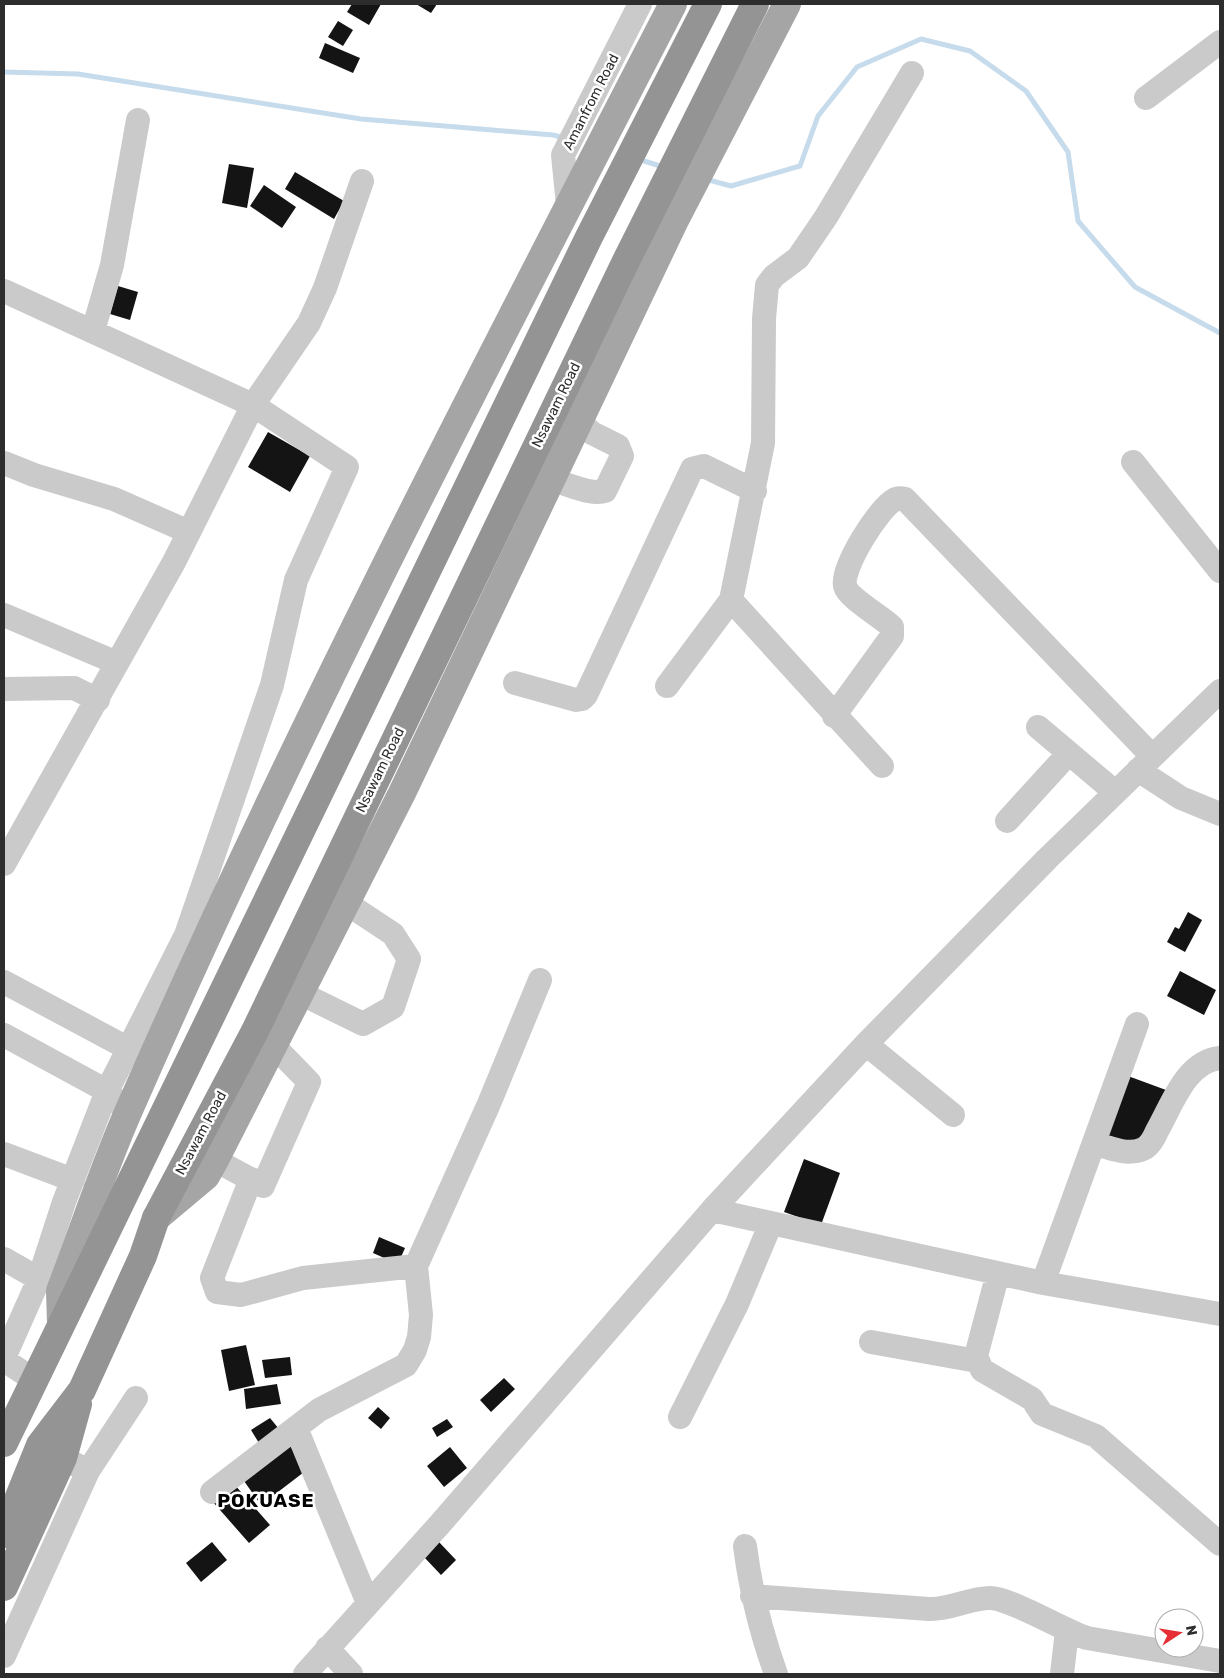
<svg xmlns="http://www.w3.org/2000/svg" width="1224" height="1678" font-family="Rubik,sans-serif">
<rect width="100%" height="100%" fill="#fff"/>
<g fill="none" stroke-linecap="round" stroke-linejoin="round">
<path stroke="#c6dbeb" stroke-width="5" d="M4,72L78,74L361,119L553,135L565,138
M638,159L663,167
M705,179L731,186L800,166L818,116L857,67L921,39L970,51L1026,91L1068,152L1078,221L1135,287L1220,333"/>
</g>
<path fill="#141414" d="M352,4H381L369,25L347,12Z
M416,4H437L431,13Z
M338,21L353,30L343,46L328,37Z
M325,43L360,58L353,73L319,58Z
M229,164L254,168L247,208L222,203Z
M295,172L344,201L334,219L285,189Z
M264,185L296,207L282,228L250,206Z
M118,286L138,292L130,320L110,314Z
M268,432L310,456L290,492L248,467Z
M1188,912L1202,920L1185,952L1167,942L1175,927L1179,929Z
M1180,971L1216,990L1204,1015L1167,996Z
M1128,1076L1166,1090L1142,1156L1105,1142Z
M804,1159L840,1173L821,1225L784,1212Z
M379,1237L405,1248L398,1264L373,1253Z
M246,1345L255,1385L229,1391L221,1350Z
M290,1357L292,1375L265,1378L262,1360Z
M504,1378L515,1389L491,1412L480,1400Z
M277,1384L281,1404L246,1409L244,1389Z
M378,1407L390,1418L381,1429L368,1418Z
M270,1418L279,1429L259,1443L251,1430Z
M447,1419L453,1427L437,1437L432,1428Z
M290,1446L308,1469L261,1505L244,1481Z
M450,1447L467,1468L444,1487L427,1466Z
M234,1484L270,1525L249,1543L213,1502Z
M212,1542L227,1560L201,1582L186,1563Z
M439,1542L456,1560L441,1575L424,1557Z"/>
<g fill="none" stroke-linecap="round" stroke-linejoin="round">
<path stroke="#cacaca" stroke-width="24" d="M1146,98L1220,42
M568,205L563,155L640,4
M4,291L253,405L347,467L296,580L272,685L186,935L107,1091L64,1202L39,1279L4,1358
M93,331L112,265L138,120
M1133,462L1220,571
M4,463L34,475L114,499L189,532
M551,480C567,483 591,496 605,491L622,456L618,446L592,433L579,422
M731,600L882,766
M4,615L117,663
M515,683L576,700L582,699L586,695L692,469L704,466L755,491
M667,686L731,600L763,443L764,319L767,285L774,276L798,258L826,217L912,73
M4,689L74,688L98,700
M834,716L892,636V627C882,617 848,598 845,586C841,568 878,509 894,500C897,498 901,498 905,499L1152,756
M1038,727L1115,792
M1138,770L1181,798L1220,814
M1007,821L1069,753
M4,864L174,562L253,405L309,323L325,288L362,181
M4,982L129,1049L144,1053
M300,993L363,1024L393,1007L409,959L393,934L346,903
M4,1035L107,1091L118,1102
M866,1044L953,1115
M1094,1143C1109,1148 1128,1156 1143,1149C1150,1146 1154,1138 1157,1131C1172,1105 1186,1061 1220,1058
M4,1154L73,1180
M215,1160L263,1186L309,1082L273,1045
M251,1179L212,1278L217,1292L241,1295L303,1278L416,1266
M712,1210L1043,1283L1220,1314
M4,1259L39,1279
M998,1273L976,1356L982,1370L1032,1399L1042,1414L1096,1436L1220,1544
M1043,1283L1137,1024
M871,1342L977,1361
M4,1360L34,1380
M680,1417L737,1304L771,1223
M296,1428L368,1603
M88,1471L136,1398
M212,1492L319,1410L406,1365L415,1350L419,1337L421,1315L416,1266L488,1106L540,980
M745,1546C751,1593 760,1630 776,1674
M752,1596L929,1609C950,1610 969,1598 990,1598C1010,1598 1063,1630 1087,1638L1220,1661
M327,1648L351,1674
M4,1656L88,1471L63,1458
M305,1674L440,1524L712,1210L866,1044L1047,859L1220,691
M1062,1674L1067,1631"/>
<path stroke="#a5a5a5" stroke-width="28" d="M156,1218L206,1176L215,1160L402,793L675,220L787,4
M61,1323L60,1291C83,1231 103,1169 129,1110C294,733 484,369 673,4"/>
<path stroke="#949494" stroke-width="28" d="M4,1443L589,237L708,4
M4,1534L40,1445L82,1390L143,1256L156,1218L255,1031L625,263L755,4
M4,1587L63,1458L78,1404"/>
</g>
<g text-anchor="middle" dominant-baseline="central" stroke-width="5" stroke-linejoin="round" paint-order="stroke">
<g font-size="14" fill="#2d2d2d" stroke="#fff">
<text transform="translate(591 102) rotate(-63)">Amanfrom Road</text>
<text transform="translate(556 405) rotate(-64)">Nsawam Road</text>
<text transform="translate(380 770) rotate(-64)">Nsawam Road</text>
<text transform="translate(201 1133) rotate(-62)">Nsawam Road</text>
</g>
<g font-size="19" font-weight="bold" letter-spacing="1" fill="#000" stroke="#fff">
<text x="266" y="1500">POKUASE</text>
</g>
</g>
<rect width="1224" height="1678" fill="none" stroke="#2d2d2d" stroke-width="10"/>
<g transform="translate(1179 1633) rotate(78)"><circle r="24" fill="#ffffff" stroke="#ababab"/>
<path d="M0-4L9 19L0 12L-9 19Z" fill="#e52e35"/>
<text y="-8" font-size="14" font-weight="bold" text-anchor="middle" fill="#2d2d2d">N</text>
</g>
</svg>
